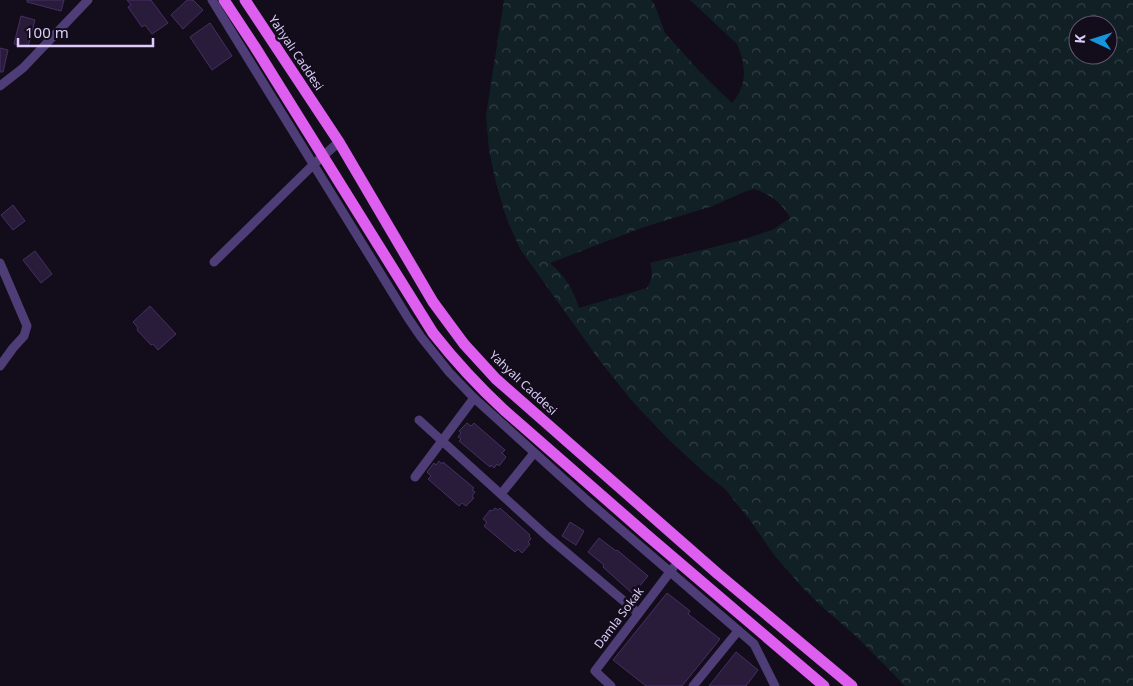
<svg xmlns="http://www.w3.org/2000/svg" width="1133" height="686" viewBox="0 0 1133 686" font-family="'Noto Sans',sans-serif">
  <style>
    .forest { fill: url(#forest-crowns); fill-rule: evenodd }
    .building { fill: #291b3a; stroke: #472f64 }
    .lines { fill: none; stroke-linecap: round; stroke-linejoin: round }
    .minor { stroke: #4e3d76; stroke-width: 9 }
    .major { stroke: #de5eef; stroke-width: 11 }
    .labels { text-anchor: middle; stroke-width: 5; stroke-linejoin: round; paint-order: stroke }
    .street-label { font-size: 12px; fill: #ddccfa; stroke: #130d1b }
  </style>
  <defs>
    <pattern id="forest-crowns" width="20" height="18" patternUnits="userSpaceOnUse" patternTransform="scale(1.25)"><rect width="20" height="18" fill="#112025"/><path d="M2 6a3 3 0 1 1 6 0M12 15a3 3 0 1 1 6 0" fill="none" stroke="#333f46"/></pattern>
  </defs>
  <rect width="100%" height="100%" fill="#130d1b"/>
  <path class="forest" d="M 504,0 L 651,0 L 654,3 L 665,33 L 702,74 L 732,103 C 748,85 746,65 737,44 L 690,0 L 1133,0 L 1133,686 L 905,686 L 858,638 L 820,605 L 802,587 L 774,555 L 750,520 L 725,489 L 705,473 L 667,438 L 632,401 L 600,361 L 520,249 L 506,217 L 496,183 L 489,150 L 486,116 ZM 1078,25 L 1108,25 L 1108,55 L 1078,55 ZM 754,189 C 770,194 782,203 790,218 L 774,229 L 742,240 L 650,263 C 653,272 652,280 647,288 L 579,308 C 573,289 565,276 550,263 L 644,227 L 713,206 L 744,192 Z"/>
  <g class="building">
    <polygon points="27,0 64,0 61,11 27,2"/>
    <polygon points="127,0 151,0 168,23 152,34 145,25 142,27 128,7 131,5"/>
    <polygon points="187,0 193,0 203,10 183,29 171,15"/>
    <polygon points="21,16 35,20 28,47 14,44"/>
    <polygon points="210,23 232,56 212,70 190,37"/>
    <polygon points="0,48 8,50 3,72 0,72"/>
    <polygon points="13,205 25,221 13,230 1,215"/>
    <polygon points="35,251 52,274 41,283 23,260"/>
    <polygon points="150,306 176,334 158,350 153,344 151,345 137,330 138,328 133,322"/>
    <polygon points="467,423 471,426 474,423 505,450 502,453 506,457 499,466 497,464 494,468 491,465 490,467 459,441 461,439 458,437 461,433 459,431"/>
    <polygon points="439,461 442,464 443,462 474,488 472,490 475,492 472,496 474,498 466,506 462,503 459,506 428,479 431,476 427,472 434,463 436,465"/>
    <polygon points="495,508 498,510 500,508 530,535 529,536 531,539 528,542 530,544 522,553 518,549 515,552 484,526 487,522 483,519 490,510 492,511"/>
    <polygon points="570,522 584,531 576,545 562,536"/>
    <polygon points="599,538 616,551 617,550 648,576 633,594 603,567 604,565 588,552"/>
    <polygon points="667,593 690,611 688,614 720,639 682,686 646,686 613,660"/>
    <polygon points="736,652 758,670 746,686 709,686"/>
  </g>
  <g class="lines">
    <g class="minor">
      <polyline points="212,0 408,318 421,337 449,372 474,398 589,502 754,644 775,686"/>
      <polyline points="0,86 23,68 88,0"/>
      <polyline points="214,262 314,164 339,142"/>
      <polyline points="0,263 27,326 24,336 13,348 0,366"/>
      <polyline points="419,420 548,537 638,613"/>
      <polyline points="415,477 474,398"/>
      <polyline points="501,494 534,453"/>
      <polyline points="611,686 595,671 673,568"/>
      <polyline points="693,686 738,631"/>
    </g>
    <g class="major">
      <path d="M 224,0 L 255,47 L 433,333 C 455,361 478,386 504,410 L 648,536 L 824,686"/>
      <polyline points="245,0 339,142 433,302 464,344 496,379 718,574 852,686"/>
    </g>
  </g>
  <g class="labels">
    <g class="street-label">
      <text transform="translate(296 53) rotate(56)" y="4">Yahyalı Caddesi</text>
      <text transform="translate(523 383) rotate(43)" y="4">Yahyalı Caddesi</text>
      <text transform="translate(619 618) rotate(-53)" y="4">Damla Sokak</text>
    </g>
  </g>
  <g transform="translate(1093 40) rotate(274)"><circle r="24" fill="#130d1b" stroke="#645974"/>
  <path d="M0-4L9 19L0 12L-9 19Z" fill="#1695dc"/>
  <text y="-8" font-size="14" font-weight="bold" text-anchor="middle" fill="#ddccfa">K</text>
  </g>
  <path d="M18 38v8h135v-8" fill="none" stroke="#ddccfa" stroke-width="2.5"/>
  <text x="25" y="38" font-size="15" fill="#ddccfa" stroke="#130d1b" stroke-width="4" paint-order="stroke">100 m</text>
</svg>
